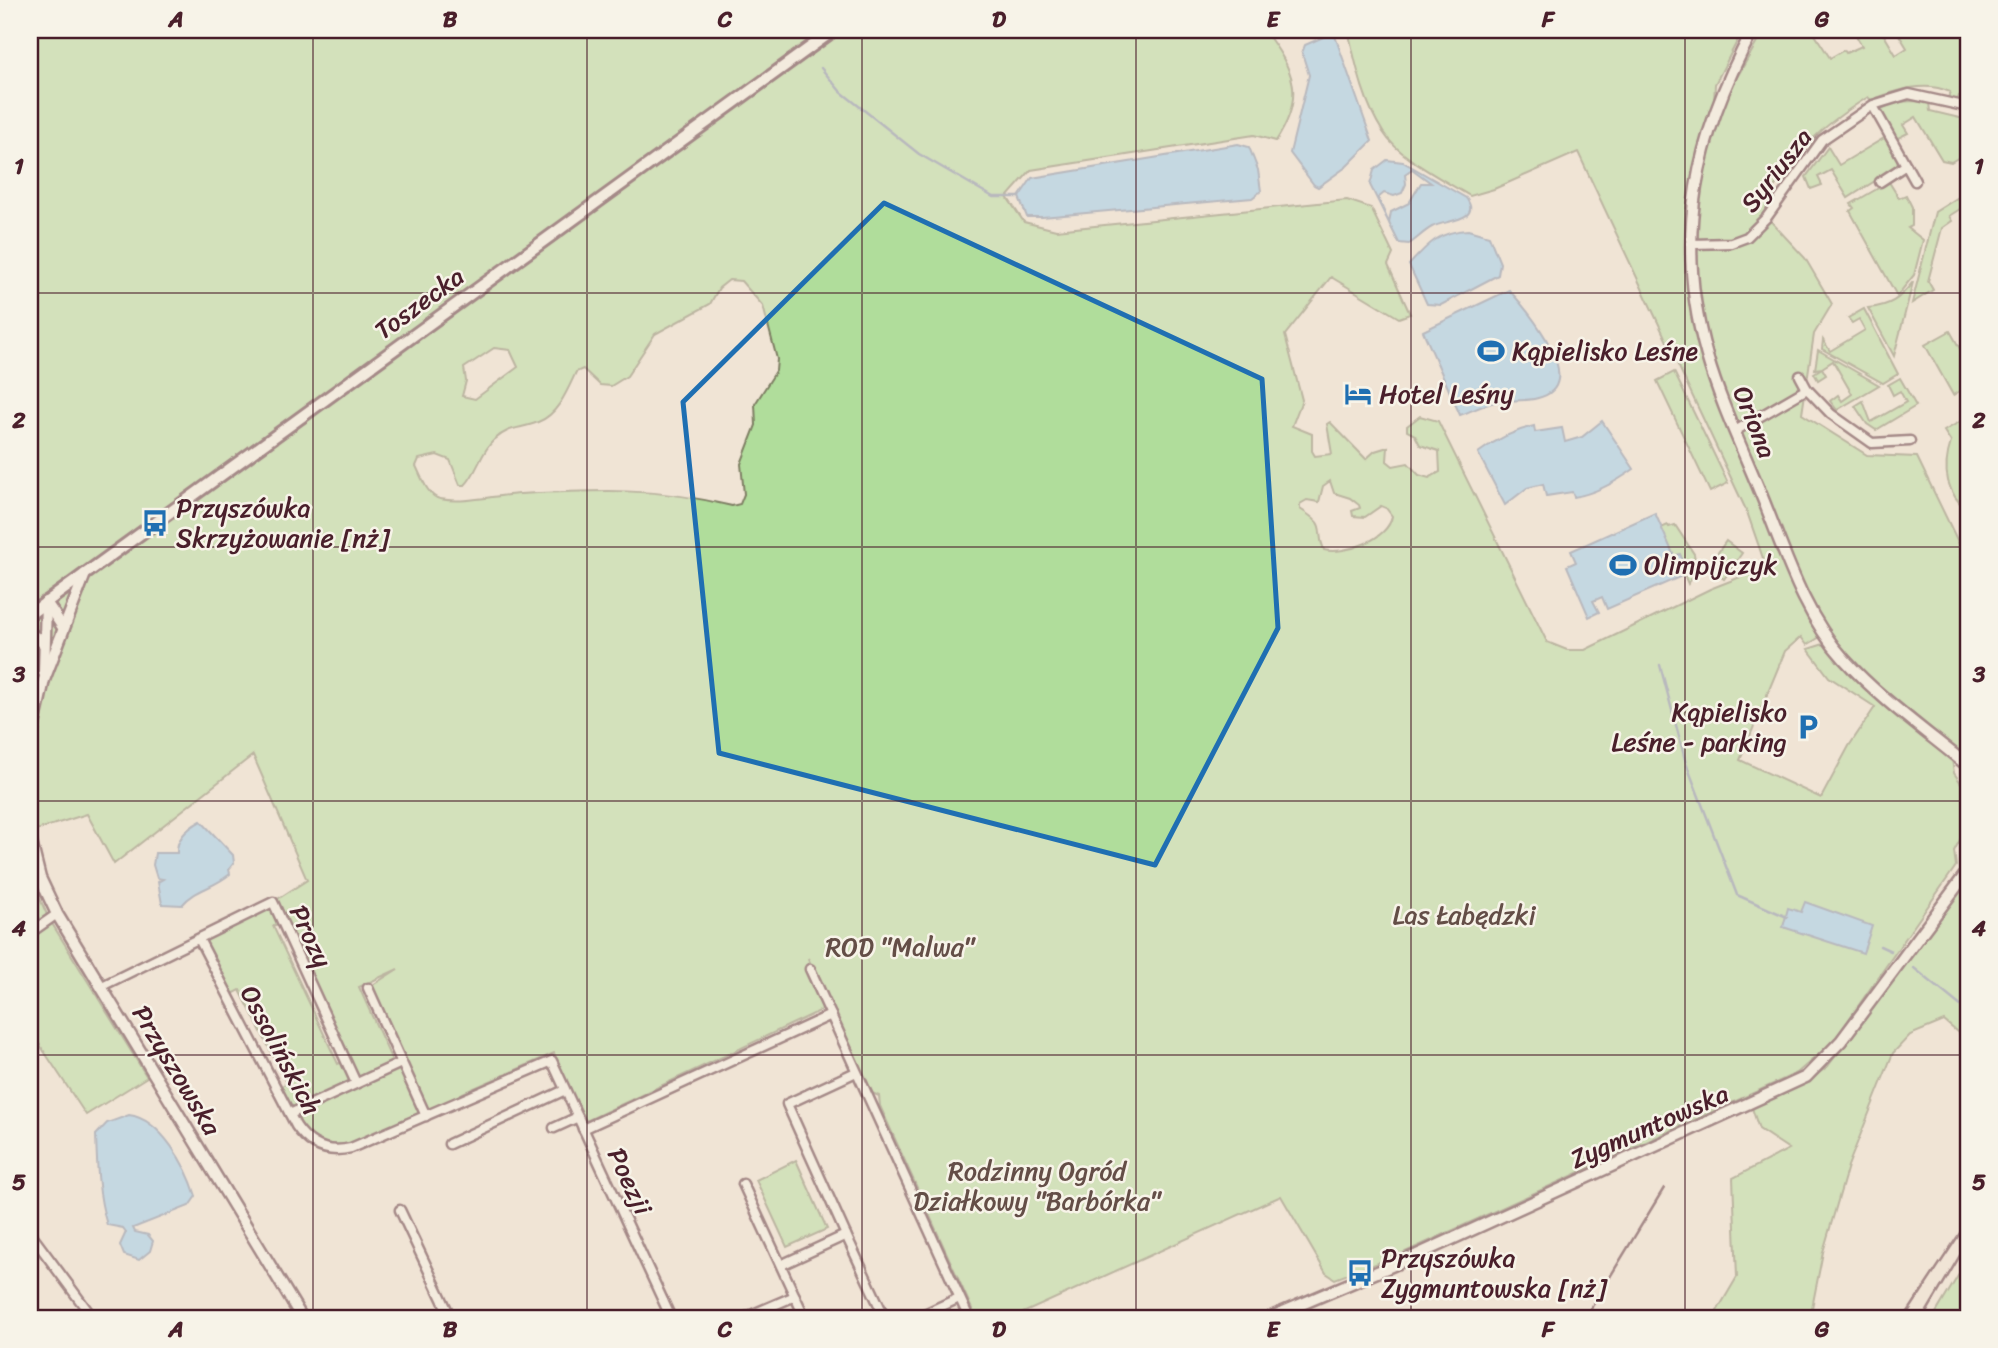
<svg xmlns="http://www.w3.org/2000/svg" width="1998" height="1348" viewBox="0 0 1998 1348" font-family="Sriracha,sans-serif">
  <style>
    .green { fill: #b0dd9b; stroke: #7d7e63; stroke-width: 2; fill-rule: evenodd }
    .water { fill: #91c9f0; stroke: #7585a1; stroke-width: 2; fill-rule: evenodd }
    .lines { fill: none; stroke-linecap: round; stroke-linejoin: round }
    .stream { stroke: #7585a1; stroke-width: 2.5 }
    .minor-casing { stroke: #4a1f2b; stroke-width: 13 }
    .tertiary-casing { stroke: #4a1f2b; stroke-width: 15 }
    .secondary-casing { stroke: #4a1f2b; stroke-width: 16 }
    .minor { stroke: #f7f3e8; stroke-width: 8 }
    .tertiary { stroke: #f7f3e8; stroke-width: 10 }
    .secondary { stroke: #f7f3e8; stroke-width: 10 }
    .rail { stroke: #4a1f2b; stroke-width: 2.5 }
    .marked { fill: none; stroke: #1f6fb2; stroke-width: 5; stroke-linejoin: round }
    .grid { fill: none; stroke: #4a1f2b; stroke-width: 2; stroke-opacity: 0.55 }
    .labels { text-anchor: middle; stroke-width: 5; stroke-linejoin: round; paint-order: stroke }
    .street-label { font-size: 26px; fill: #4a1f2b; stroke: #f7f3e8 }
    .poi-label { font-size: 26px; fill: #4a1f2b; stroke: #f7f3e8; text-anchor: start }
    .park-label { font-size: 26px; fill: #644e47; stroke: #f7f3e8 }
    .neatline { fill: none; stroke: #4a1f2b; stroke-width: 2.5 }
    .grid-label { font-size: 23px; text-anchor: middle; font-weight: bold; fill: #4a1f2b }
  </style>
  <rect width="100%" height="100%" fill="#f0e4d5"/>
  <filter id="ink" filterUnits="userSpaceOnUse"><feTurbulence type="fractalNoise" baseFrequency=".0143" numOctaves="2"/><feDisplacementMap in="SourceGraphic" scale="14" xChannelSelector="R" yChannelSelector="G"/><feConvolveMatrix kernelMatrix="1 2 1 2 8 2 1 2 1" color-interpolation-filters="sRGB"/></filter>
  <g filter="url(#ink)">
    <g class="green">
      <path d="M 30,30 L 1264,30 C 1294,70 1306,95 1276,141 L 1254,135 L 1031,170 L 1007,197 L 1024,222 L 1056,230 L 1347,200 L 1371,208 L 1393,254 L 1388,265 L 1410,314 L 1399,318 L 1331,277 L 1285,335 L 1302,400 L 1292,426 L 1312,434 L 1312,451 L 1315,456 L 1332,454 L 1327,424 L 1330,422 L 1366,459 L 1375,451 L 1388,447 L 1387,461 L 1393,466 L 1408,463 L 1419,475 L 1429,478 L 1440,472 L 1439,451 L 1420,445 L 1415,435 L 1407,431 L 1407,426 L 1420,416 L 1438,421 L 1547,642 L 1567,650 L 1585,650 L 1710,589 L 1766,567 L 1747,512 L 1578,152 L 1494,189 L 1470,196 C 1444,180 1399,158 1383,132 C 1363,101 1356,65 1348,30 L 1743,30 L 1715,84 L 1712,138 L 1732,86 L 1764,30 L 1812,30 L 1830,58 L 1844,50 L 1846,53 L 1862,46 L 1853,30 L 1881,30 L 1896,55 L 1907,48 L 1896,30 L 1968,30 L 1968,98 L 1959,96 L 1957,101 L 1948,98 L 1950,92 C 1924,80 1896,91 1871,100 L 1868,97 C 1820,127 1806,143 1773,189 L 1778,194 L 1763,213 L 1805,258 L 1832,304 L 1814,334 L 1802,414 L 1867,455 L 1917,457 L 1961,548 L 1968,553 L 1968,759 L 1868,676 L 1825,634 L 1807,645 L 1801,637 L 1785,651 L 1740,760 L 1821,798 L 1849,746 L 1875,707 L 1829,677 L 1808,649 L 1824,644 L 1854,677 L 1952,759 L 1954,773 L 1968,793 L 1968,825 L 1954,851 L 1956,866 L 1833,1042 L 1797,1073 L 1401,1254 L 1335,1279 L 1326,1273 L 1281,1196 L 1012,1318 L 976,1318 L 880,1106 L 879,1096 L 872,1093 L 808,958 L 824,1009 L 584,1122 L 554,1053 L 463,1093 L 426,1116 L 345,1150 L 309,1141 L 278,1088 L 287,1083 L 240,990 L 229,996 L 199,939 L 273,902 L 307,880 L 253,755 L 114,864 L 87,814 L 30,832 ZM 729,280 L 741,281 L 763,306 L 777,359 L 776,371 L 755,404 L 756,425 L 741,464 L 744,494 L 740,504 L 732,506 C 657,487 597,490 520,494 C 495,495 465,504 440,499 C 428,497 421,476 416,466 L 419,459 L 437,455 L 450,460 L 460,485 L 465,485 C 478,472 480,453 494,440 C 511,425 519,430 538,422 C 558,415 568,389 576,372 L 583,369 L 600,385 L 611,386 L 627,376 L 655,334 L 710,304 L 719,288 ZM 494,348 L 510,350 L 518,367 L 475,399 L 462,396 L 466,381 L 464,368 ZM 1330,481 L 1334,493 L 1350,498 L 1359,505 L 1360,508 L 1352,511 L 1353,516 L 1365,517 L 1381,506 L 1386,508 L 1392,516 C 1389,539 1345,555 1324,550 C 1314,527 1330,528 1300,509 L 1300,504 L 1307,500 L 1319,502 L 1323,486 ZM 281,922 L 345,1061 L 338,1064 L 273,926 ZM 398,969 L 368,988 L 401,1063 L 394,1065 L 359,987 Z"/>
      <polygon points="1915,101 1929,103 1930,111 1968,120 1968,152 1951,162 1942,160 1916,117 1903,125 1908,133 1896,139 1879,110 1896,102"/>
      <polygon points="1886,137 1898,158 1897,167 1848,198 1831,170 1818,177 1822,185 1811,189 1806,177 1828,147 1839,165"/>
      <polygon points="1889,182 1899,198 1906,195 1912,207 1912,226 1908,228 1923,240 1914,275 1897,296 1850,211 1854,208 1851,204"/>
      <polygon points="1968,191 1968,204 1949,216 1952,221 1942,228 1928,281 1933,290 1912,303 1935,212"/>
      <path d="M 1913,282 L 1894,356 L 1868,308 C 1891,306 1899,299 1913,282 Z"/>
      <polygon points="1864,309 1898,374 1883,383 1822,349 1823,340 1830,351 1865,330 1859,319 1852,323 1848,318"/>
      <polygon points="1950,331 1968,363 1968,386 1953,395 1925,345"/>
      <polygon points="1818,350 1879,385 1837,410 1830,401 1838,395 1842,401 1852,394 1833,361 1822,368 1826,375 1818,380 1814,373 1822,368 1815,369"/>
      <polygon points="1674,372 1728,483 1710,492 1657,381"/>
      <polygon points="1900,378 1916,406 1876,430 1867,424 1855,406 1863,401 1871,422 1906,402 1900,391 1893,395 1888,385"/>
      <path d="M 1968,417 L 1968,494 L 1965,496 L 1968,511 C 1946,493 1942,469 1951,442 L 1944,431 Z"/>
      <polygon points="1668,525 1669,527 1675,525 1694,554 1697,571 1688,584 1679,563 1683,561 1680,555 1674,557 1661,528"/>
      <polygon points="1726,541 1742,553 1724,579 1708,567"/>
      <polygon points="30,876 48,917 147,1077 86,1115 30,1030"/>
      <polygon points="1968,879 1968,1041 1944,1021 1910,1035 1893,1053 1848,1166 1823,1252 1810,1318 1713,1318 1737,1277 1733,1178 1789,1149 1759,1129 1752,1108 1809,1081 1828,1066"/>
      <polygon points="796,1160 827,1229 787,1247 756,1180"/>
      <polygon points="1968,1259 1968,1318 1933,1318"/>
    </g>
    <g class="water">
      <polygon points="1330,34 1335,36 1372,141 1346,167 1318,187 1314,185 1290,153 1309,75 1302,53 1305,45"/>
      <polygon points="1238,144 1249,147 1258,170 1261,191 1252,198 1042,217 1027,217 1019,197 1032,178"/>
      <path d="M 1387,160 L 1403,162 L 1466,198 C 1483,221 1445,220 1432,227 C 1423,232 1417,239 1409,244 L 1399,243 L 1370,185 L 1374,170 ZM 1412,169 L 1431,183 L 1421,183 L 1409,203 L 1391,212 L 1389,223 L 1378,198 L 1384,193 L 1394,196 L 1402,193 L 1406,184 L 1405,174 Z"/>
      <path d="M 1468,230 L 1489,236 L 1500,263 L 1498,275 L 1441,305 L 1427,304 L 1409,265 C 1427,245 1439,231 1468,230 Z"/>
      <path d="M 1509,290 C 1526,308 1591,385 1538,398 C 1525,402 1509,399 1495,402 C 1483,405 1472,411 1460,415 L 1423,331 Z"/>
      <path d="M 1602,421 L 1634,469 C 1616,482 1597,493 1574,497 L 1572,492 L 1546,496 L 1543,484 L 1527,488 L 1505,505 L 1478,453 C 1495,440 1513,431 1534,426 L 1535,432 L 1562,428 L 1565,442 L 1582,437 Z"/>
      <polygon points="1655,513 1674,556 1680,554 1683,561 1677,564 1682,576 1607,609 1602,597 1593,601 1599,612 1589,617 1567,566 1576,562 1571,551"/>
      <path d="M 201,821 L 233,855 L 234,863 L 229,869 L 230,874 C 214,888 195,889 182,905 L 162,904 L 158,882 L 163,879 L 157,878 L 153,865 L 155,853 L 177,853 C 176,838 188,828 201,821 Z"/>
      <polygon points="1805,902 1872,926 1863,953 1783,927 1788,908 1801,912"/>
      <path d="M 129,1115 C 161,1119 187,1167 196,1196 L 189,1206 L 133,1228 L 135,1232 L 148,1235 L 153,1241 L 150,1251 L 139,1260 L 124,1255 L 120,1245 L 126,1232 L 123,1228 L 107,1225 C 98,1196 97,1166 96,1135 L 107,1123 Z"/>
    </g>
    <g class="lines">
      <g class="stream">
        <polyline points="821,68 840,91 919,154 993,197 1019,197"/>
        <polyline points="1660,665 1686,763 1737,895 1787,917"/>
        <polyline points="1880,946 1891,951"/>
        <polyline points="1914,968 1968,1012"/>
      </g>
      <defs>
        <g id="minor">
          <polyline points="1873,106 1915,181"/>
          <polyline points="1880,182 1906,165"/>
          <polyline points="1692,244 1731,243 1747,237 1767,217 1822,140 1873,105 1909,94 1968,107"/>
          <polyline points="1800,376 1807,389"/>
          <polyline points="1735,431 1807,389 1831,414 1872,443 1910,441"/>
          <polyline points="30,933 57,914"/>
          <path d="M 199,939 L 296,1126 C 309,1145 327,1154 351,1148 L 552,1061 L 671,1318"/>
          <polyline points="810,969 969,1318"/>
          <polyline points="102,986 273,902 356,1083"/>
          <polyline points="368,988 426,1116"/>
          <polyline points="290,1114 401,1063"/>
          <polyline points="554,1128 578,1117"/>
          <polyline points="583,1129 831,1015"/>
          <polyline points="449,1144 565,1090"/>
          <polyline points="743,1184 805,1318"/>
          <polyline points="400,1210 451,1318"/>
          <polyline points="30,1233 93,1318"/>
          <polyline points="846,1235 787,1104 856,1072"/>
          <polyline points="781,1265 846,1235 885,1318"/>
          <polyline points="744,1318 795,1296"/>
          <polyline points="916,1318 959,1298"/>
        </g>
        <g id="tertiary">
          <path d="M 1753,30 C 1696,135 1673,237 1707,356 C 1721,405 1744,452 1763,499 C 1785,553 1804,615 1844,659 C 1880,699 1927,732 1968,766"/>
          <polyline points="46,602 62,626"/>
          <polyline points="30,633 43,643"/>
          <polyline points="44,673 46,602"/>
          <polyline points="30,743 44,680 85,574"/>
          <polyline points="30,838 40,878 57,914 302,1318"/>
          <polyline points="1269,1318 1417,1255 1806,1077 1841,1041 1968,871"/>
        </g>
        <polyline id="secondary" points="30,614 834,30"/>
      </defs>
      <use href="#minor" class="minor-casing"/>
      <use href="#tertiary" class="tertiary-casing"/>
      <use href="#secondary" class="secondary-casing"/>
      <use href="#minor" class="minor"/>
      <use href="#tertiary" class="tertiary"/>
      <use href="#secondary" class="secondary"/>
      <g class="rail">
        <polyline points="1585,1318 1664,1188"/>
        <polyline points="1904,1318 1968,1221"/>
        <polyline points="1923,1318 1968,1242"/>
      </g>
    </g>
  </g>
  <path d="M0 0H1998V1348H0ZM 884,203 L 1262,379 L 1278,628 L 1155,865 L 719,753 L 683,402 Z" fill="#f0e4d5" fill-opacity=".55" fill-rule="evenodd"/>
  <path class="marked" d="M 884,203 L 1262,379 L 1278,628 L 1155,865 L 719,753 L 683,402 Z"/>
  <path class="grid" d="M 313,30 L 313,1318M 587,30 L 587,1318M 862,30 L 862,1318M 1136,30 L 1136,1318M 1411,30 L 1411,1318M 1685,30 L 1685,1318M 30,293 L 1968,293M 30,547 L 1968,547M 30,801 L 1968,801M 30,1055 L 1968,1055"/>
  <defs>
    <symbol id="stadium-bare" viewBox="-9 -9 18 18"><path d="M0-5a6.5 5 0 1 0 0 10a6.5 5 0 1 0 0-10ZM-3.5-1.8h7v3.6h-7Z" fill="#1f6fb2" stroke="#f7f3e8" stroke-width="2.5" paint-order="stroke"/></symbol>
    <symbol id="hotel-bare" viewBox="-9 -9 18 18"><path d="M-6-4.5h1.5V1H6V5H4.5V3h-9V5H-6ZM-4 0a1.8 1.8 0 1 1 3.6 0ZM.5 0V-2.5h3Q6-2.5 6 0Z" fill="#1f6fb2" stroke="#f7f3e8" stroke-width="2.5" paint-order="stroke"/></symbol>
    <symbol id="bus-bare" viewBox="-9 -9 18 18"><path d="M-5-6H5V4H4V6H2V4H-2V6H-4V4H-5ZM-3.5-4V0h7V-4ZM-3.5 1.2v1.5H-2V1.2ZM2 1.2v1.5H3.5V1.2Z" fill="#1f6fb2" stroke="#f7f3e8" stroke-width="2.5" paint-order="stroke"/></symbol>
    <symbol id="parking-bare" viewBox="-9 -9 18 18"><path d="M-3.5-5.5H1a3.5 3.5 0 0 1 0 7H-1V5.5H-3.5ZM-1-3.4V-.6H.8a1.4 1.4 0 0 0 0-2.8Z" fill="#1f6fb2" stroke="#f7f3e8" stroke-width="2.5" paint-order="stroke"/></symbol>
  </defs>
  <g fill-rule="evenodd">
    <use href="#stadium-bare" x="1472" y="332" width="38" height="38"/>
    <use href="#hotel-bare" x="1339" y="375" width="38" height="38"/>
    <use href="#bus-bare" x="136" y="504" width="38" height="38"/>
    <use href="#stadium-bare" x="1604" y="546" width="38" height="38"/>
    <use href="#parking-bare" x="1789" y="708" width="38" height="38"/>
    <use href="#bus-bare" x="1341" y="1254" width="38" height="38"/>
  </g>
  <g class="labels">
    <g class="street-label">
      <text transform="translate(1776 170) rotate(-52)" y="9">Syriusza</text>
      <text transform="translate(419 303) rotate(-36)" y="9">Toszecka</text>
      <text transform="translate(1755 422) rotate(68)" y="9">Oriona</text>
      <text transform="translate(311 936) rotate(65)" y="9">Prozy</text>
      <text transform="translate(281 1050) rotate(62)" y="9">Ossolińskich</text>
      <text transform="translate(177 1070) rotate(59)" y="9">Przyszowska</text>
      <text transform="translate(1649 1126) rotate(-24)" y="9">Zygmuntowska</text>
      <text transform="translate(630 1181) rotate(65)" y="9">Poezji</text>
    </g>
    <g class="poi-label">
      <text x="1512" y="360">Kąpielisko Leśne</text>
      <text x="1379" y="403">Hotel Leśny</text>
      <text x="176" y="517">Przyszówka<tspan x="176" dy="30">Skrzyżowanie [nż]</tspan></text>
      <text x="1644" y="574">Olimpijczyk</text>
      <text x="1787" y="721" text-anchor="end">Kąpielisko<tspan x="1787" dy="30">Leśne - parking</tspan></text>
      <text x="1381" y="1267">Przyszówka<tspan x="1381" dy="30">Zygmuntowska [nż]</tspan></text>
    </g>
    <g class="park-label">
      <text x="1464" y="924">Las Łabędzki</text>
      <text x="900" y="956">ROD "Malwa"</text>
      <text x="1037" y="1180">Rodzinny Ogród<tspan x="1037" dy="30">Działkowy "Barbórka"</tspan></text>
    </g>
  </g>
  <rect width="1998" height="1348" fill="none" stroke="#f7f3e8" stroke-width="77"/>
  <rect x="38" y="38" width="1922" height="1272" class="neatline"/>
  <g class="grid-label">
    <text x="176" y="27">A</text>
    <text x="450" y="27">B</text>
    <text x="725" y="27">C</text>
    <text x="999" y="27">D</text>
    <text x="1273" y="27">E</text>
    <text x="1548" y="27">F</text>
    <text x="1822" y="27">G</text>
    <text x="19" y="174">1</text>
    <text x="1979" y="174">1</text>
    <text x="19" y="428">2</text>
    <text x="1979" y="428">2</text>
    <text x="19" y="682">3</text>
    <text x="1979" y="682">3</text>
    <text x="19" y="936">4</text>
    <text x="1979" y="936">4</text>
    <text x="19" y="1190">5</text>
    <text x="1979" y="1190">5</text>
    <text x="176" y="1337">A</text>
    <text x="450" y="1337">B</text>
    <text x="725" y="1337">C</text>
    <text x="999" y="1337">D</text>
    <text x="1273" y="1337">E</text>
    <text x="1548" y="1337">F</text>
    <text x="1822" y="1337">G</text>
  </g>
</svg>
